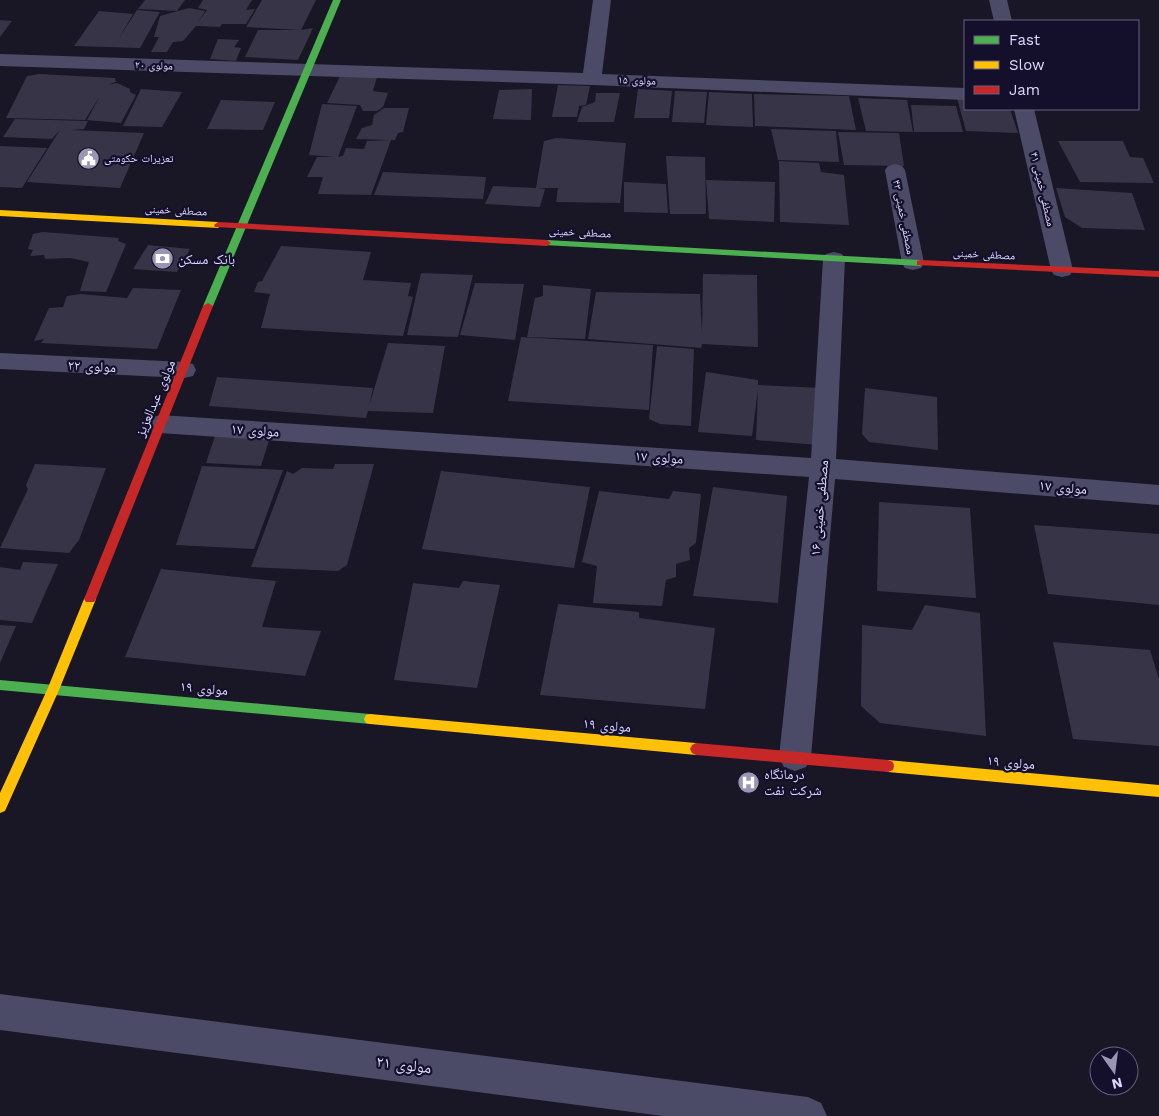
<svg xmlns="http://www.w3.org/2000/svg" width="1159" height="1116" viewBox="0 0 1159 1116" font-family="'Work Sans','Noto Naskh Arabic',sans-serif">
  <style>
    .building { fill: #383447 }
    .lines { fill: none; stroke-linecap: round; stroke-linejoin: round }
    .street { fill: #4c4b67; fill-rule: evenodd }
    .fast { fill: #4caf50; fill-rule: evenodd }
    .slow { fill: #ffc107; fill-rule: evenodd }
    .jam { fill: #c62828; fill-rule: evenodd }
    .labels { text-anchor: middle; stroke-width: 4.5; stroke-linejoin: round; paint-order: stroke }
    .far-street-label { font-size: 11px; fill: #dedaff; stroke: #14102c }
    .far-poi-label { font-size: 11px; fill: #dedaff; stroke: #14102c; text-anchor: start }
    .poi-label { font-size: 14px; fill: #dedaff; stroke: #14102c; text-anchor: start }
    .street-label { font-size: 14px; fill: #dedaff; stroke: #14102c }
    .near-street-label { font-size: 16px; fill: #dedaff; stroke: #14102c }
  </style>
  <rect width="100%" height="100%" fill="#191626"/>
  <g class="building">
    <polygon points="145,0 185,0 177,11 138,9"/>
    <polygon points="203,0 252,0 246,10 255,9 246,24 222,24 220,27 196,26 183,41 173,42 167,52 151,52 159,37 154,37 160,16 189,8 205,11 198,22 207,10 198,8"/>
    <polygon points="262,0 316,0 301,30 313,28 298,60 245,57 258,30 301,30 246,27"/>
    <polygon points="137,10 160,12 140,48 74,46 99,11 133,14 119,38"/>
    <polygon points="0,20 12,21 0,37"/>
    <polygon points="218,39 239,40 234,47 241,48 236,61 210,59"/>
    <polygon points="342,72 378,73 373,91 388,93 383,107 377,111 363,111 360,105 327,103"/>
    <polygon points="39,74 115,78 116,82 107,85 117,83 130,89 130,92 136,95 121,123 87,120 100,96 85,120 6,118 27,76"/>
    <polygon points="558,85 590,86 586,105 579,106 577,117 552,117"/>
    <polygon points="141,89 182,92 162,127 123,126"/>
    <polygon points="532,89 531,120 493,119 499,90"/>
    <polygon points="638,89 672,91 669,118 634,118"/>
    <polygon points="675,91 707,92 704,123 672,122"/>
    <polygon points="709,92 752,94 753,127 706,125"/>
    <polygon points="596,93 620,93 614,122 577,122 582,107 595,102"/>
    <polygon points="754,94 849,96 856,130 755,126"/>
    <polygon points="858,98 907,100 913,132 866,131"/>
    <polygon points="957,98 965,98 965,109 1010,109 1018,133 966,131"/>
    <polygon points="221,100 275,102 263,130 207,129"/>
    <polygon points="322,104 357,106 338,157 343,156 346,148 364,149 367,141 389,140 356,139 362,128 372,125 374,115 384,108 409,108 403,132 398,133 395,140 391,140 371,195 318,194 323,177 307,177 317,157 335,157 309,155"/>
    <polygon points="911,105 956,106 963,132 914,132"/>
    <polygon points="15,119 88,121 84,129 71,130 144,133 120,188 27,182 60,130 52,139 3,137"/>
    <polygon points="771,129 836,131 839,162 778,160"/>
    <polygon points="838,132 899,133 904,166 844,165"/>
    <polygon points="557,138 626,143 620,203 556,202 558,188 536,188 544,141"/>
    <polygon points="1058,141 1123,141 1130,157 1143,158 1154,183 1080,182"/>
    <polygon points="0,146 47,148 22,188 0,187"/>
    <polygon points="666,156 705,157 706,214 670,214"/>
    <polygon points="779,161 819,163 821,172 844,175 849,225 780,222"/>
    <polygon points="383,172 486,177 483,199 374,195"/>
    <polygon points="706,180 775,182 774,222 709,219"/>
    <polygon points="624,182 666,184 668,213 624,212"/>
    <polygon points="493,186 537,188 545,189 540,207 485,204"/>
    <polygon points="1056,188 1132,193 1145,230 1082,228 1065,217"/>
    <polygon points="43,232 119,238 118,241 126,244 106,292 80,291 89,262 70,258 45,259 44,255 30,256 33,250 28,249 33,234"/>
    <polygon points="148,245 190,249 177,272 133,269"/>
    <polygon points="281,246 371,252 363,280 411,283 408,296 413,297 403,336 261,328 270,294 254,292 258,282 262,281"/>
    <polygon points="421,273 473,275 458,337 407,335"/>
    <polygon points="703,274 757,275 758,347 702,344 701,348 588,339 596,292 700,294 702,334"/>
    <polygon points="475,283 524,284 515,340 460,335"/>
    <polygon points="543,285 591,289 585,339 527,337 535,298 543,296"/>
    <polygon points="133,288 181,290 157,349 41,343 44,339 34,341 49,308 63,307 67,296 80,294 127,298"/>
    <polygon points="521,337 653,345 649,410 508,401"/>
    <polygon points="388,343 445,346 433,413 368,411 366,418 209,406 217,377 373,388 369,406"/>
    <polygon points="657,346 694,349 691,426 660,424 649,419"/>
    <polygon points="706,372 758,380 758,385 822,388 819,445 756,440 758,389 752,436 698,432"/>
    <polygon points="865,388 937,397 938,450 869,442 862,434"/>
    <polygon points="217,430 271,434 261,466 206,463"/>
    <polygon points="35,464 106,468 79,540 69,553 0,548 28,489 26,485"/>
    <polygon points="335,464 374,464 347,565 338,571 251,567 287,471 293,474 302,468 333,469"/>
    <polygon points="202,466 283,470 254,549 176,545"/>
    <polygon points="441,471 590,487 574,568 422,549"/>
    <polygon points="713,487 787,496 778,603 693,596"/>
    <polygon points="599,491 669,499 673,491 701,494 696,543 689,548 690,560 676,564 676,577 666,580 662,606 593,603 597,566 582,562"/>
    <polygon points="879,502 970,508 976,598 877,591"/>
    <polygon points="1034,525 1159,534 1159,605 1048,594"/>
    <polygon points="23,562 58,564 32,623 0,620 0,567 20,570"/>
    <polygon points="161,569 276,581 262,627 321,631 305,676 125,657"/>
    <polygon points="463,581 500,585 477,688 394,680 413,583 459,588"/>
    <polygon points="558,604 639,612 639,618 715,628 705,709 540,695"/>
    <polygon points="925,605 980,613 986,736 880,723 861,706 862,625 912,630"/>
    <polygon points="0,625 16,626 0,663"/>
    <polygon points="1053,642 1150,650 1159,679 1159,746 1073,739"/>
  </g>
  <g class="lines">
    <g class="street">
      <polygon points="593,0 611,0 602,74 965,88 965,100 592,85 0,66 0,54 583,73"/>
      <polygon points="989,0 1007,0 1012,21 994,21"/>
      <polygon points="1014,109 1034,109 1073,270 1070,275 1062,277 1054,275 1051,270"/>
      <polygon points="895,164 902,166 905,170 924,263 921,268 913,270 905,268 902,263 885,170 888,166"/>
      <polygon points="834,252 842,254 845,259 836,459 1159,485 1159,505 835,479 811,757 806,767 795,771 784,767 779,757 809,477 160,433 151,430 147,424 151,418 160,415 811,458 823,259 826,254"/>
      <polygon points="0,353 184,362 193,364 196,370 193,376 184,378 0,369"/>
      <polygon points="0,994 808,1097 821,1103 827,1116 663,1116 0,1030"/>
    </g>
    <g class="fast">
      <polygon points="333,0 341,0 213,306 208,309 205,308 203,306"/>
      <polygon points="547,240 920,260 925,263 920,266 544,245 543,243"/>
      <polygon points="0,680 370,714 374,715 376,719 374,723 370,724 0,690"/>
    </g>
    <g class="slow">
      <polygon points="0,210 218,222 222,225 218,228 0,216"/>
      <polygon points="90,594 94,596 96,599 59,690 5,811 0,813 0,793 47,690 84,599 86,596"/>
      <polygon points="370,714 696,743 700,745 702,749 700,753 696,755 370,724 366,723 364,719 366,715"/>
      <polygon points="888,760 1159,785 1159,797 888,772 883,770 882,766 883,762"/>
    </g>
    <g class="jam">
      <polygon points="218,222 547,240 551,243 547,246 215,227 214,225"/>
      <polygon points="920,260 1159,271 1159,277 917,265 917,261"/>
      <polygon points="208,303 213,306 96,599 94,602 86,602 84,599 203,306"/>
      <polygon points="696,743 888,760 893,762 894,766 893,770 888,772 696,755 692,753 690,749 692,745"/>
    </g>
  </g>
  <defs>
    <symbol id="civic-disc" viewBox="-11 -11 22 22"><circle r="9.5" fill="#9995b3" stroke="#14102c"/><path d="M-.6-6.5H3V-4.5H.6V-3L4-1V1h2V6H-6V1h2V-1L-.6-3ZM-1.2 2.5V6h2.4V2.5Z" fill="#fff"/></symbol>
    <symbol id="bank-disc" viewBox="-11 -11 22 22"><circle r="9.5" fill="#9995b3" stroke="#14102c"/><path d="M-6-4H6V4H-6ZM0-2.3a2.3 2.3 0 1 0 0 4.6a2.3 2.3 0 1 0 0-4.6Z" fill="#fff"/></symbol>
    <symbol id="hospital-disc" viewBox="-11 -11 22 22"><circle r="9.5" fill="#9995b3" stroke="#14102c"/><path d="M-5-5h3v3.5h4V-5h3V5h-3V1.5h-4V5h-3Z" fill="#fff"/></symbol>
  </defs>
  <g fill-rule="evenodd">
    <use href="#civic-disc" x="76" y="146" width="25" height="25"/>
    <use href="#bank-disc" x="150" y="246" width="25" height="25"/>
    <use href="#hospital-disc" x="736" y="770" width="25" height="25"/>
  </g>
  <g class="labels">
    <g class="far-street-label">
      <text transform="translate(154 65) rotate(2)" y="4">مولوی ۲۰</text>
      <text transform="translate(637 80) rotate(2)" y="4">مولوی ۱۵</text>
      <text transform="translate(1043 189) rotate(77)" y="4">مصطفی خمینی ۴۱</text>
      <text transform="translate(176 210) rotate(3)" y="4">مصطفی خمینی</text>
      <text transform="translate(904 217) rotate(79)" y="4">مصطفی خمینی ۴۳</text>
      <text transform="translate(580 232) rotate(3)" y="4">مصطفی خمینی</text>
      <text transform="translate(984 254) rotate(3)" y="4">مصطفی خمینی</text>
    </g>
    <g class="far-poi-label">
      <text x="104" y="162">تعزیرات حکومتی</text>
    </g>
    <g class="poi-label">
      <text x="178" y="264">بانک مسکن</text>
      <text x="764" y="779">درمانگاه<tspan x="764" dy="16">شرکت نفت</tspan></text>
    </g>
    <g class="street-label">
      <text transform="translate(92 366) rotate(3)" y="5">مولوی ۲۲</text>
      <text transform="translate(155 398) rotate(-67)" y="5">مولوی عبدالعزیز</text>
      <text transform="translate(255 430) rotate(4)" y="5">مولوی ۱۷</text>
      <text transform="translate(659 457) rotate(4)" y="5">مولوی ۱۷</text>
      <text transform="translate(1063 487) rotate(5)" y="5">مولوی ۱۷</text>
      <text transform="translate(819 508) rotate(-85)" y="5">مصطفی خمینی ۱۶</text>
      <text transform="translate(204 688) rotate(5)" y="5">مولوی ۱۹</text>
      <text transform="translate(607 725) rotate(5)" y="5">مولوی ۱۹</text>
      <text transform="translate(1011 762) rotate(5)" y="5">مولوی ۱۹</text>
    </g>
    <g class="near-street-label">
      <text transform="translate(404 1064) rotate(7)" y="6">مولوی ۲۱</text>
    </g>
  </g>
  <rect x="964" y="20" width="175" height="90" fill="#14102c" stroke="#656180"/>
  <rect x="974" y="36" width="25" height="8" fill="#4caf50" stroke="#656180"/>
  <text x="1009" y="45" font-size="15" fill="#dedaff">Fast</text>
  <rect x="974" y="61" width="25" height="8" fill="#ffc107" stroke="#656180"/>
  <text x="1009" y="70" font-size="15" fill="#dedaff">Slow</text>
  <rect x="974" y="86" width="25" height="8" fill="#c62828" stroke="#656180"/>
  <text x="1009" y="95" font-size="15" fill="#dedaff">Jam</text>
  <g transform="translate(1114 1071) rotate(166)"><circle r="24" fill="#14102c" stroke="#656180"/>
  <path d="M0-4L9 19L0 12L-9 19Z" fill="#9995b3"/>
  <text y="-8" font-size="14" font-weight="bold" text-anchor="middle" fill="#dedaff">N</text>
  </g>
</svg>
